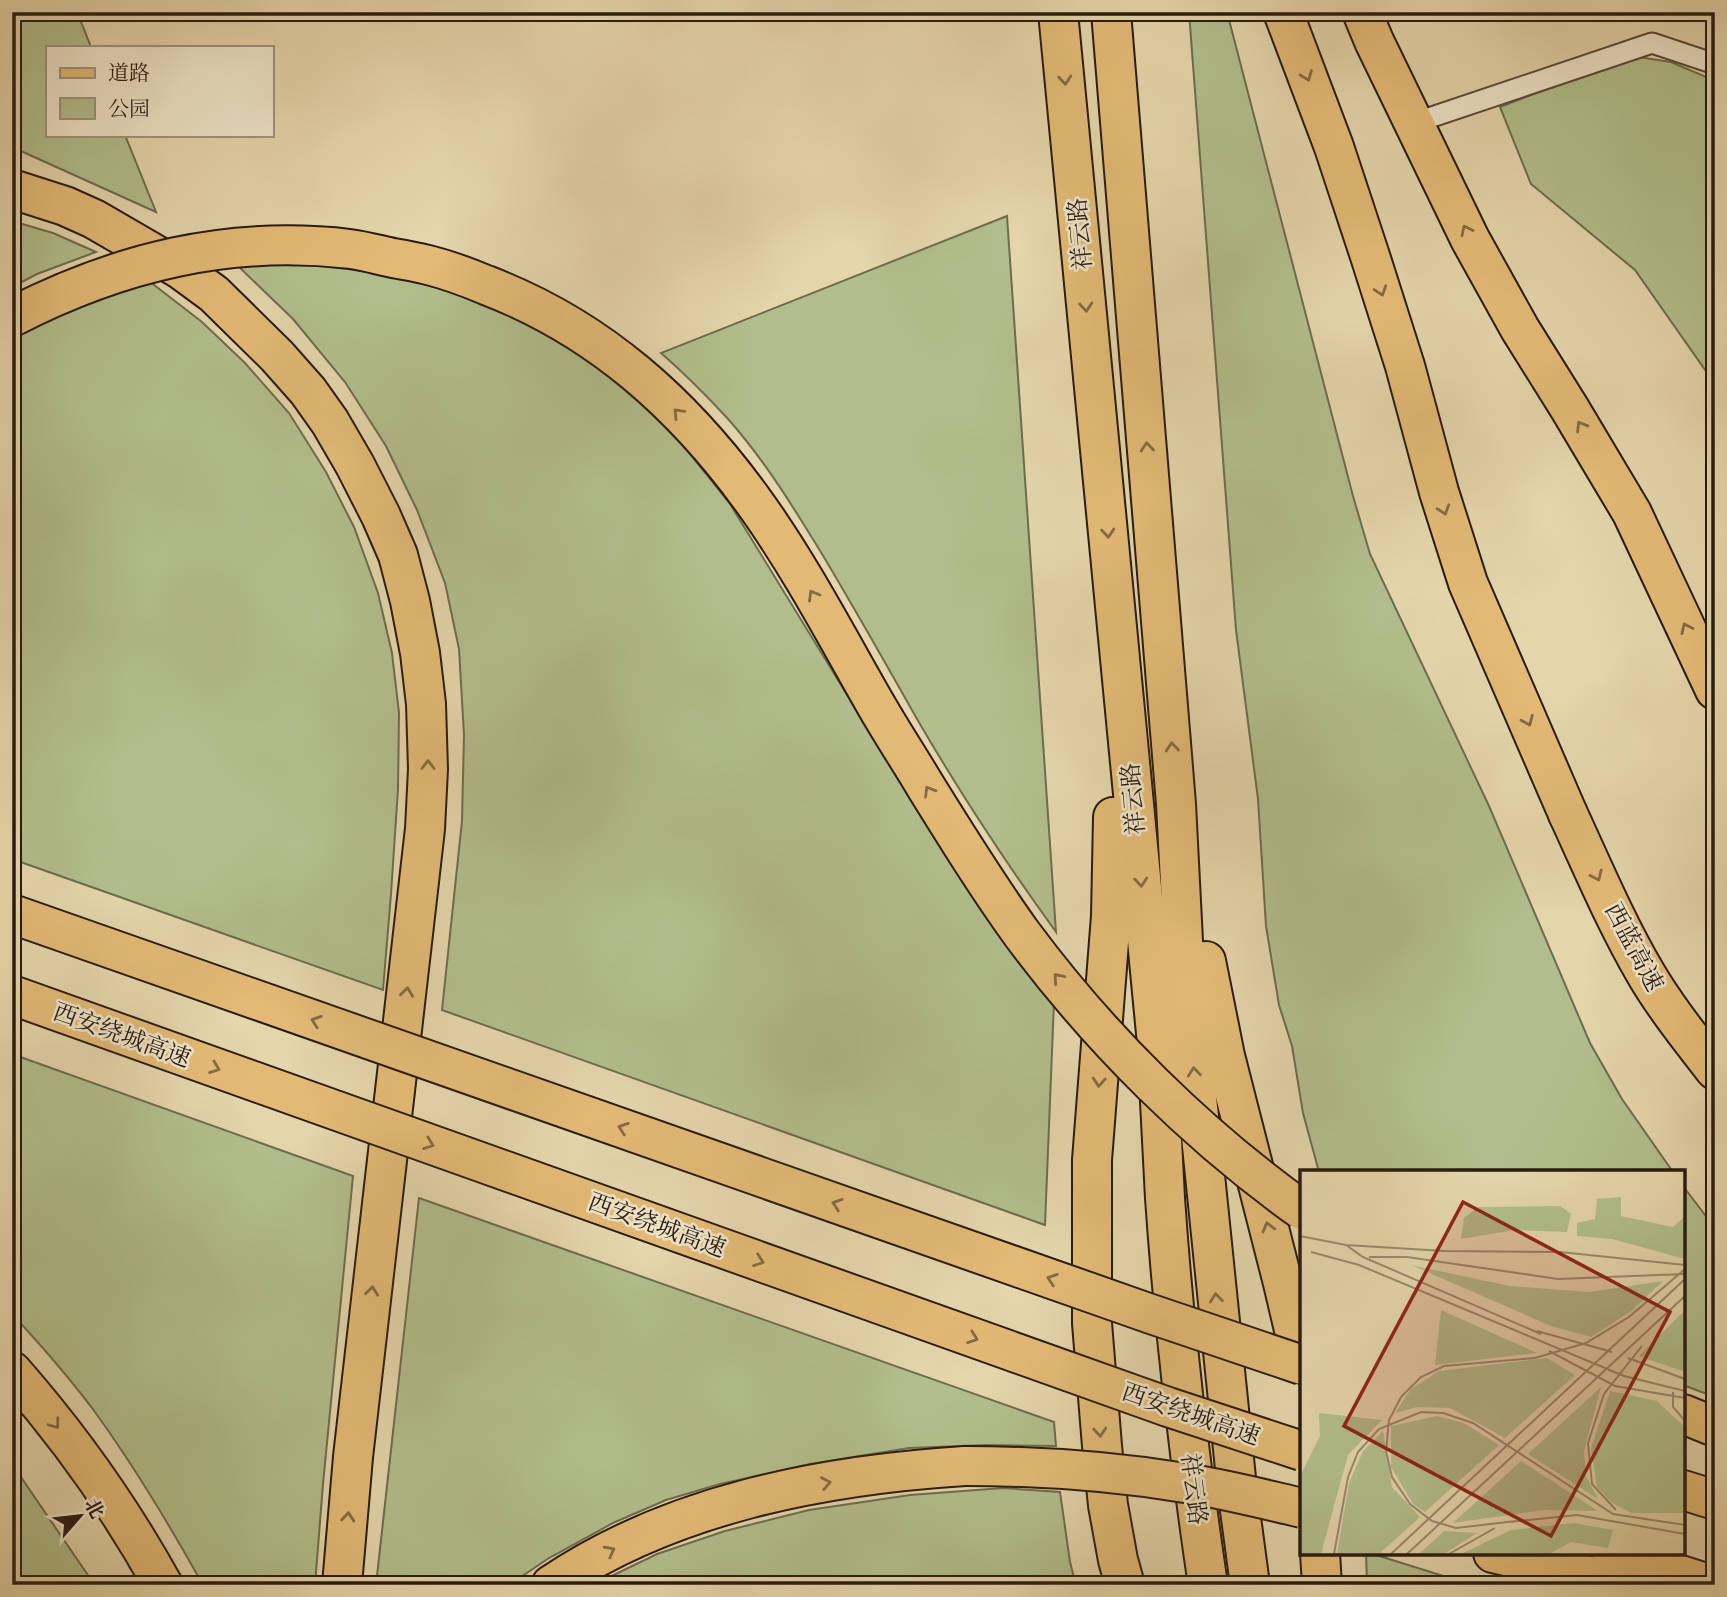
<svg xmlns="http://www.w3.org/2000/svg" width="1727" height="1597" viewBox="0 0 1727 1597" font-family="'Gentium Book Plus','Noto Serif SC',serif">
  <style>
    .green { fill: #b1be8b; stroke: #6d6c4e; stroke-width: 2 }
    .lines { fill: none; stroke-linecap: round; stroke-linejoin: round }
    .lane-casing { stroke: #584a38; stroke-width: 23 }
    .primary-casing { stroke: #291b12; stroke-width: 42 }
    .highway-casing { stroke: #291b12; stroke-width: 42 }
    .lane { stroke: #ede4c8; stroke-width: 19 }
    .primary { stroke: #e2ba75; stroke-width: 38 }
    .highway { stroke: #e2ba75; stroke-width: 38 }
    .highway-bridge-casing { stroke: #291b12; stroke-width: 42; stroke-linecap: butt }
    .highway-bridge { stroke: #e2ba75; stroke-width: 38 }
    .oneway { stroke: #866a44 }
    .labels { text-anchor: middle; stroke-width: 5; stroke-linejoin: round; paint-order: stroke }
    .street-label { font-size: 24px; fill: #291b12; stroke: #ede4c8 }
    .inset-road { fill: none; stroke: #998b6d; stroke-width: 2 }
    .view { fill: #8f2418; fill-opacity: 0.15; stroke: #8f2418; stroke-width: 3.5 }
    .inset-edge { fill: none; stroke: #291b12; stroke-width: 3.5 }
  </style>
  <rect width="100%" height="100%" fill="#e4d5aa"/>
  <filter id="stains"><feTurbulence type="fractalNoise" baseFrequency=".00286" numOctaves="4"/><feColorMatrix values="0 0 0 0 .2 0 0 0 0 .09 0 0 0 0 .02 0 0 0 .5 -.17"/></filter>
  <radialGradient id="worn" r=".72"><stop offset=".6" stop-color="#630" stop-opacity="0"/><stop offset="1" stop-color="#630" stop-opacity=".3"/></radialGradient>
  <g class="green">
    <polygon points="12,12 77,12 91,47 47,47 47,135 125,135 156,212 12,147"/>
    <polygon points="1189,12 1227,12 1353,496 1370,554 1489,806 1590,1043 1622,1099 1673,1172 1319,1172 1303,1113 1292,1046 1279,1005 1266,926 1258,799 1236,630"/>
    <polygon points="1638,57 1671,62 1711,79 1715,82 1715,384 1635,270 1531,184 1500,107 1599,69"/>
    <path d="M 1007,216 L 1056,932 C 1006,863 960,793 917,719 C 886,664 855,609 822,554 C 794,508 765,461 729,420 C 707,396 685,374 661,353 Z"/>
    <polygon points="12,221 53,233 96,252 37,274 12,287"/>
    <polygon points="309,264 370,272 435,285 499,309 575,350 633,394 682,444 730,504 938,843 1054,1002 1045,1225 442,1010 462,821 464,735 459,649 445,583 417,510 386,446 345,382 293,319 237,265"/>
    <polygon points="149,281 202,322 245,363 289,413 326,472 354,527 378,593 392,653 399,713 398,789 391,894 383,990 12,859 12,338 51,317 97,297"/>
    <path d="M 12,1054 L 353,1176 L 323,1484 L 315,1585 L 203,1585 C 169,1524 133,1464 92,1408 C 67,1375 40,1344 12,1314 Z"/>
    <polygon points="1683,1186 1715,1228 1715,1397 1683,1385"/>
    <polygon points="419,1198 1054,1422 1056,1446 987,1445 909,1448 810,1464 720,1484 666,1500 613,1523 549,1558 509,1585 376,1585"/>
    <polygon points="12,1464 94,1584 94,1585 12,1585"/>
    <polygon points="1003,1488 1060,1492 1070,1562 1076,1585 593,1585 657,1554 725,1531 809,1510 910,1495"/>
    <polygon points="1366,1553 1370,1553 1472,1585 1367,1585"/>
  </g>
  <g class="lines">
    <defs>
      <polyline id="lane" points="1414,123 1652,43 1715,64"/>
      <g id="primary">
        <path d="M 1058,12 L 1157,1044 C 1160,1095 1162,1147 1165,1198 C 1174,1328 1189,1457 1208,1585"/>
        <polyline points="1111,12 1176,804 1185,980 1237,1488 1250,1585"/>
        <polyline points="1283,12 1334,147 1370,256 1405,366 1439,492 1468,583 1568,814"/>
        <polyline points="1362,12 1374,41 1470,239 1520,329 1570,409 1632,513 1715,690"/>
        <polyline points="1113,817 1111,916 1092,1160 1092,1323 1102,1446 1108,1505 1118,1560 1125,1585"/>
        <polyline points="1206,961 1225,1056 1283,1283 1302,1364"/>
        <polyline points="1320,1553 1322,1585"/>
      </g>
      <g id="highway">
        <polyline points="12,189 65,206 94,219 180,269 214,294 277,356 308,391 330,422 355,465 381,516 398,555 410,601 420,653 426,704 428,769 425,829 353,1457 342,1585"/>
        <path d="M 1568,814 C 1593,868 1616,923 1646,974 C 1666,1008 1691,1039 1715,1070"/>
        <path d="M 12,1371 C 69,1436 121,1509 163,1585"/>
        <polyline points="1683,1414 1715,1427"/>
        <polyline points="1683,1490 1715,1500"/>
        <polyline points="1493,1553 1628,1585"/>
        <polyline points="1612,1553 1712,1585"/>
        <path d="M 551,1585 C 671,1504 822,1475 965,1466"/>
      </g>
    </defs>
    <use href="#lane" class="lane-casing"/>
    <use href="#primary" class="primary-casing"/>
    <use href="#highway" class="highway-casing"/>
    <use href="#lane" class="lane"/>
    <use href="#primary" class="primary"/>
    <use href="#highway" class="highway"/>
    <defs>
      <g id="highway-bridge">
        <path d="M 12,317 C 119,262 229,235 350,249 C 365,251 379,255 393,258 C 405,260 416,262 428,265 C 448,270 467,277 486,285 C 599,328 684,405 754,502 C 800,566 837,637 876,705 C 892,733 910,760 926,787 C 957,837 988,887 1022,934 C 1099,1038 1197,1135 1302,1210"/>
        <polyline points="12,914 1151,1314 1302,1365"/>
        <polyline points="12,995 1168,1407 1302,1451"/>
        <path d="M 965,1466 C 1039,1466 1112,1471 1185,1483 C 1225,1489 1263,1499 1302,1508"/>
      </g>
    </defs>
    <use href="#highway-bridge" class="highway-bridge-casing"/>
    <use href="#highway-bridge" class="highway-bridge"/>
  </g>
  <defs><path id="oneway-chevron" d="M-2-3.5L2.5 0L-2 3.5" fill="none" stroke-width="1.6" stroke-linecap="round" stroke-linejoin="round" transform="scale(1.75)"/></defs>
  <g class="oneway">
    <use href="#oneway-chevron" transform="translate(1307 76) rotate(69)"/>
    <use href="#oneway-chevron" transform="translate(1065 80) rotate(85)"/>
    <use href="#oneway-chevron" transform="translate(1466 230) rotate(-116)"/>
    <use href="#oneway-chevron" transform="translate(1381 291) rotate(72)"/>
    <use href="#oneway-chevron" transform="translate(1086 307) rotate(85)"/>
    <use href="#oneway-chevron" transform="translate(678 413) rotate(-134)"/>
    <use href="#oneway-chevron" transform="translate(1581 426) rotate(-121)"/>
    <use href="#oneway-chevron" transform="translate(1147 447) rotate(-95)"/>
    <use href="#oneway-chevron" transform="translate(1444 510) rotate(72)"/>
    <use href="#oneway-chevron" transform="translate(1108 533) rotate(85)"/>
    <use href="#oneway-chevron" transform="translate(813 595) rotate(-120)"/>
    <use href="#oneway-chevron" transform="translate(1686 628) rotate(-115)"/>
    <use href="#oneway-chevron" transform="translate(1528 721) rotate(67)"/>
    <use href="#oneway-chevron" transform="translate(1172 747) rotate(-95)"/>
    <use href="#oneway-chevron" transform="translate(428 765) rotate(-90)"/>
    <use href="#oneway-chevron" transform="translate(929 791) rotate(-121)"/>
    <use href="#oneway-chevron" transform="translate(1597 876) rotate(65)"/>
    <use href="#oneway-chevron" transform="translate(1141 882) rotate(85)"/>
    <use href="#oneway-chevron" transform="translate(1058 978) rotate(-131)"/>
    <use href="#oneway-chevron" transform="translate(407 992) rotate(-83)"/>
    <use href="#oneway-chevron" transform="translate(316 1021) rotate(-161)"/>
    <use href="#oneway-chevron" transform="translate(215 1068) rotate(20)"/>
    <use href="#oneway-chevron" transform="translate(1194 1072) rotate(-96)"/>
    <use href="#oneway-chevron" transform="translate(1099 1082) rotate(94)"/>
    <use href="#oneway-chevron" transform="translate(623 1128) rotate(-161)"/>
    <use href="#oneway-chevron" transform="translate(429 1144) rotate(20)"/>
    <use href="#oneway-chevron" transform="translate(837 1204) rotate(-161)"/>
    <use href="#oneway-chevron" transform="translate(1268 1227) rotate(-105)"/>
    <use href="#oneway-chevron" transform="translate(759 1261) rotate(20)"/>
    <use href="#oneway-chevron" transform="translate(1052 1279) rotate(-161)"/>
    <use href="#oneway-chevron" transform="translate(372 1291) rotate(-83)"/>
    <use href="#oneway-chevron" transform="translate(1216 1298) rotate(-96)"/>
    <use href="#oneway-chevron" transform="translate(973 1338) rotate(20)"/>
    <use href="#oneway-chevron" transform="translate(55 1424) rotate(54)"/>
    <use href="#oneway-chevron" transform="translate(1100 1432) rotate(85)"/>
    <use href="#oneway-chevron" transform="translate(826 1483) rotate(-11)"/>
    <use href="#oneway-chevron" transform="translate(348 1517) rotate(-85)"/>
    <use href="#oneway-chevron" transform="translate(610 1551) rotate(-28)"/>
  </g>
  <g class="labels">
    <g class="street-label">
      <text transform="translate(1080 234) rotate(-95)" y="8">祥云路</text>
      <text transform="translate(1133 799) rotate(-95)" y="8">祥云路</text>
      <text transform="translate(1634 947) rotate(62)" y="8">西蓝高速</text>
      <text transform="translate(122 1035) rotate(20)" y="8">西安绕城高速</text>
      <text transform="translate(657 1225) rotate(20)" y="8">西安绕城高速</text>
      <text transform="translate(1191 1414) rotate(19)" y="8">西安绕城高速</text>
      <text transform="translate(1194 1489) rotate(83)" y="8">祥云路</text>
    </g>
  </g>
  <g transform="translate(1300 1170)">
    <rect width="385" height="385" fill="#e4d5aa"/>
    <path d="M 321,27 L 321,46 L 373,57 L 385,46 L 385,89 L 312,69 L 277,66 L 277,53 L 295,49 L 297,29 ZM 260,36 L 271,44 L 267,62 L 214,60 L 161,69 L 164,48 L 178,37 ZM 111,95 L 210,116 L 289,122 L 363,111 L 331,141 L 291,167 L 251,156 ZM 141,140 L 237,183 L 135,195 ZM 385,140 L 385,202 L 339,186 ZM 247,188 L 275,205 L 205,268 L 150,238 L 117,237 L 95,243 L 111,219 L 139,201 ZM 301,217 L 284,281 L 286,306 L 298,329 L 228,284 ZM 310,221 L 357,231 L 385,257 L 385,343 L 332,343 L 312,333 L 297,317 L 291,278 ZM 19,243 L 82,250 L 48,285 L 21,384 L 0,384 L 0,306 L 20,266 ZM 137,246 L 164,253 L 199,275 L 125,342 L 113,334 L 91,297 L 91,256 ZM 83,261 L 92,317 L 120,347 L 79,384 L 37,384 L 49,313 L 63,281 ZM 221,291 L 298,341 L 244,340 L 153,353 ZM 274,353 L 313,360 L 308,378 L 271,372 L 249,384 L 161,384 L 211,360 ZM 144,361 L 177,363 L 144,384 L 119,384 Z" fill="#b1be8b"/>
    <path class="inset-road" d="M 0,66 L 46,75 L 144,81 L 260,82M 46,75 L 63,87 L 241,164M 11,82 L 59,95 L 324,206 L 385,221M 260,82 L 385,95M 69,87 L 107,87 L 258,109M 258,109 L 384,104M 237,161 L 312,182M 249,181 L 315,216 L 385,228M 328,188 L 385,209M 373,222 L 373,237 L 385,251M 316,340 L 292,314 L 288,273 L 304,224 L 342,176M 216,351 L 156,358 L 132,351 L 110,334 L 92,307 L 86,281 L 89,250 L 101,227 L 121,207 L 144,196 L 235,188 L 286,173 L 329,147 L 385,99M 210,352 L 277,345 L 385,364M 34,384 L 48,307 L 58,282 L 79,259 L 121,242 L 143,243 L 173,253 L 313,344 L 385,355M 91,384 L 385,109M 107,384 L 385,126M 149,384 L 195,358"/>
    <path class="view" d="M 163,32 L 370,142 L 251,366 L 44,256 Z"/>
    <rect width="385" height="385" class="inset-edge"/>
  </g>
  <rect width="1727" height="1597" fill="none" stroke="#e4d5aa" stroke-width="42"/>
  <rect x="14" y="14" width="1699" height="1569" fill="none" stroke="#291b12" stroke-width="3.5"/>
  <rect x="21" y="21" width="1685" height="1555" fill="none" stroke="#291b12" stroke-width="2"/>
  <rect x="46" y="46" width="228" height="91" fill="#ede4c8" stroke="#9f947f" stroke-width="2"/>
  <rect x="60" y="68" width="35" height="10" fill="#e2ba75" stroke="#9f947f" stroke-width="2"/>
  <text x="108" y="80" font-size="21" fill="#291b12">道路</text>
  <rect x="60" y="98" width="35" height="21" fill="#b1be8b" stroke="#9f947f" stroke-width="2"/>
  <text x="108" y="116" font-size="21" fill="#291b12">公园</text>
  <g transform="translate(80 1516) rotate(62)" stroke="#ede4c8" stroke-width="5" paint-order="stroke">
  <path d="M0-5L12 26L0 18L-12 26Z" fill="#291b12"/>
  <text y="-10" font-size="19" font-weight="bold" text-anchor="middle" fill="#291b12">北</text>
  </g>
  <rect width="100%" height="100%" filter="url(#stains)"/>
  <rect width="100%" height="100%" fill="url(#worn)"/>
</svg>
